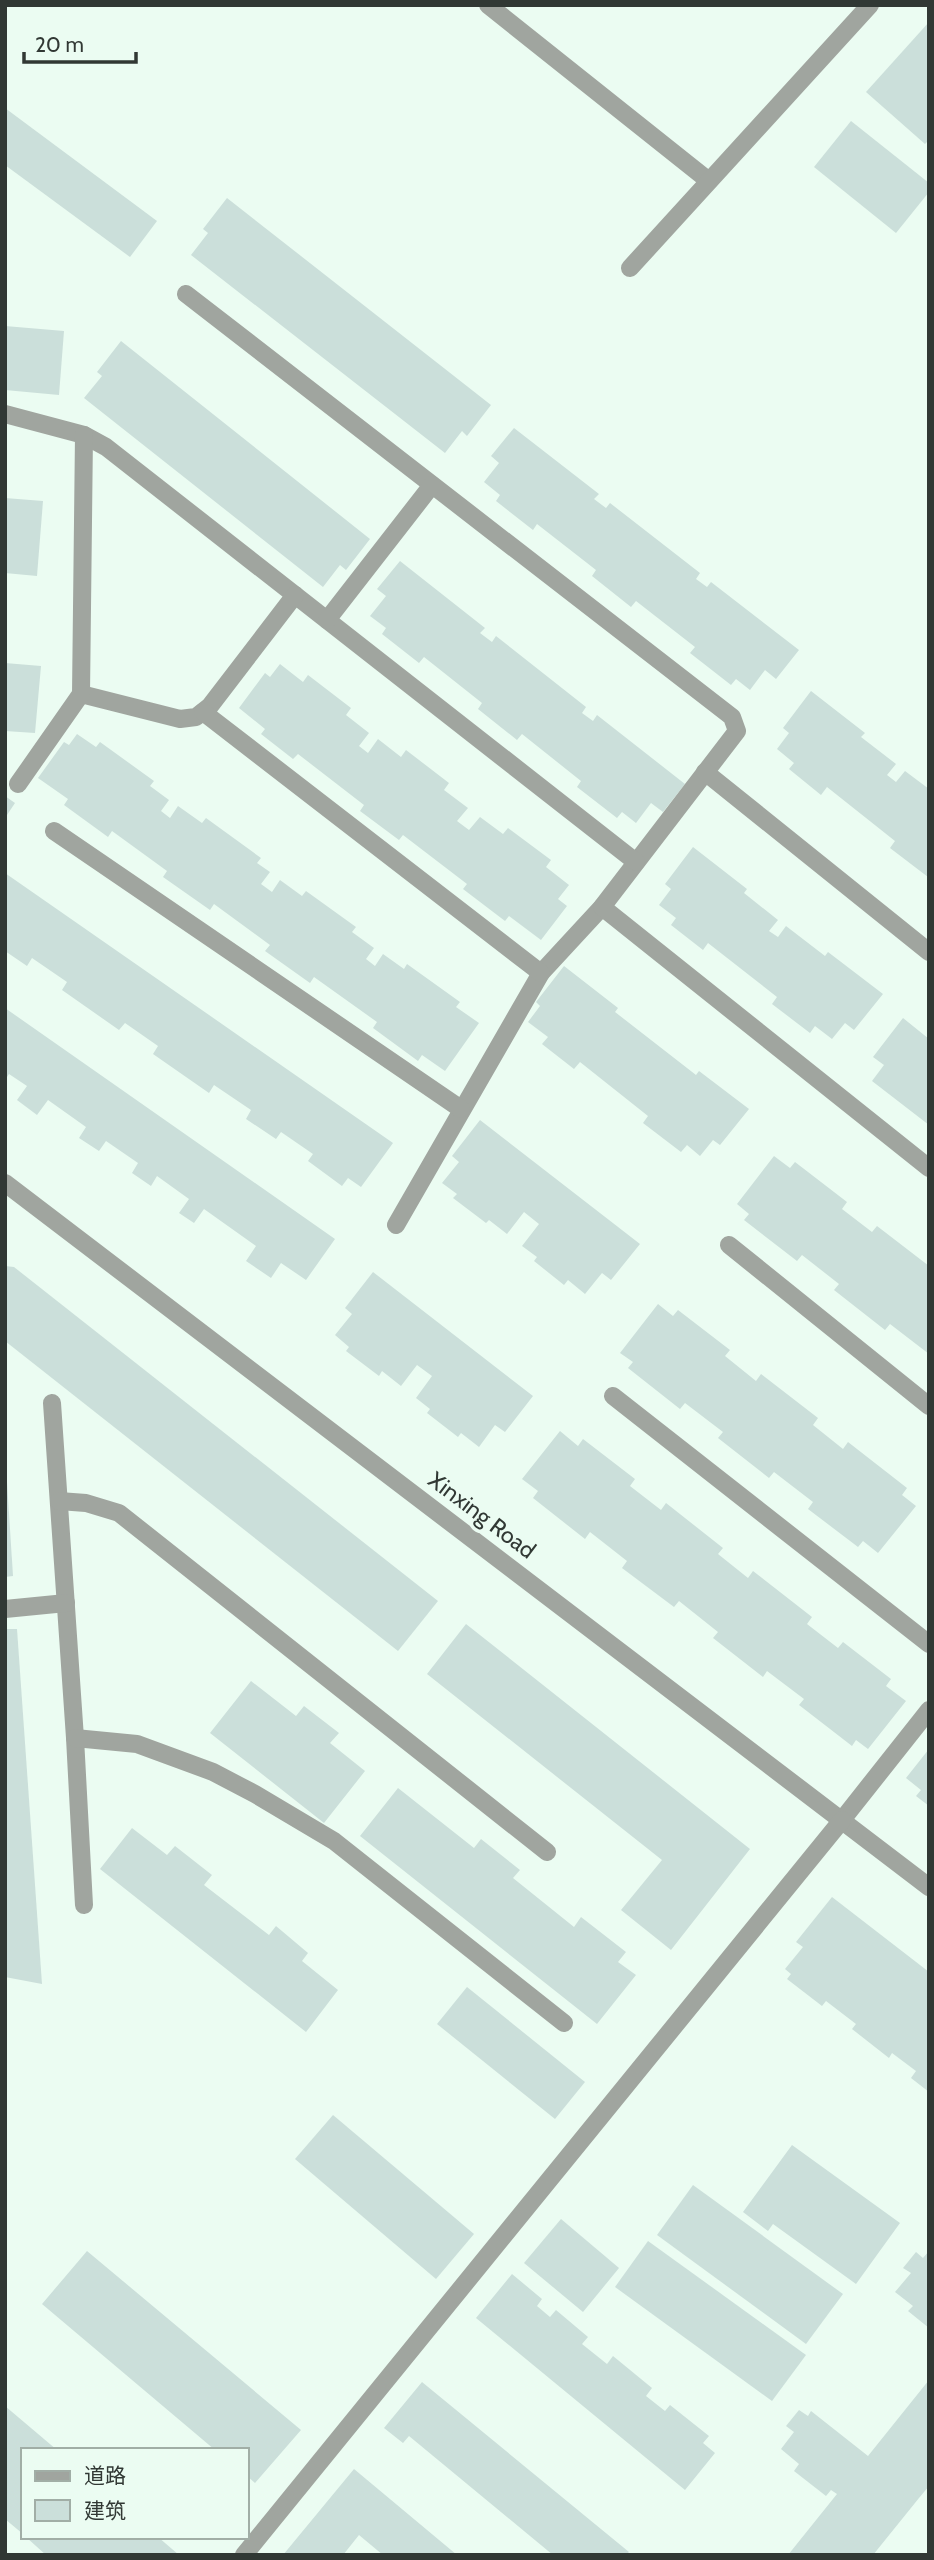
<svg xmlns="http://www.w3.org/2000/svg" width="934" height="2560" viewBox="0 0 934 2560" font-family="Cabin,'Noto Sans SC',sans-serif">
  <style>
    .building { fill: #cbdfda }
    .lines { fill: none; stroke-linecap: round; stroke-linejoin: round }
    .lane { stroke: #a0a59f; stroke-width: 18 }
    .street { stroke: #a0a59f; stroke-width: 18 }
    .labels { text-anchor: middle; stroke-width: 7; stroke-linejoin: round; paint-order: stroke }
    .street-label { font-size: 23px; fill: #313834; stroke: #ebfcf2 }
  </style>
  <rect width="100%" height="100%" fill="#ebfcf2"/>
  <g class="building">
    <polygon points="929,22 929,140 925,144 866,92"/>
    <polygon points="5,108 157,221 130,257 5,165"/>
    <polygon points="851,121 929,183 929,192 896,233 814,167"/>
    <polygon points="227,198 491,405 467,436 462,431 445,453 191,255 208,233 203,229"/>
    <polygon points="5,326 64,331 59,395 5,390"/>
    <polygon points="121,341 370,539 346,570 340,565 323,587 84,398 102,376 97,372"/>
    <polygon points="514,428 599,494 594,499 606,508 610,503 700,573 696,579 707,587 711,582 799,650 776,679 765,670 750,690 736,679 731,685 690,653 695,647 636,601 631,607 592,576 596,570 537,524 533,530 496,501 500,495 484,482 499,463 491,456"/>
    <polygon points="5,498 43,501 37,576 5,573"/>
    <polygon points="400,561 485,628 480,633 492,642 496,636 586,707 582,713 593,721 597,715 685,784 663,812 651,803 636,823 622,812 617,818 577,787 581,781 522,734 517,740 478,709 482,703 424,657 419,663 382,634 386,628 370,616 386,596 377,589"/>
    <polygon points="5,663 41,666 35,733 5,731"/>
    <polygon points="280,664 303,682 308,675 351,708 346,715 369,733 359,746 368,753 378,739 401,757 406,750 449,783 444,790 468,808 457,821 469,830 480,817 503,834 508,828 551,860 546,867 569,885 558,899 567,906 541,940 509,916 505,921 463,889 467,884 403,835 399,840 360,811 364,805 298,754 293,759 261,734 265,729 239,708 265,673 270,677"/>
    <polygon points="811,691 865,733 861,737 896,764 887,775 896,782 905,771 929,789 928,877 890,848 895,841 827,787 821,795 789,769 794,763 777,749 789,733 783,728"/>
    <polygon points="77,734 96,747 100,742 154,781 150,786 169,800 161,811 170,818 178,806 202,823 206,818 261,858 257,863 270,872 261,884 272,892 280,880 302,896 306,891 356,927 352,932 374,948 366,959 375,966 383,954 404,969 407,964 460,1002 456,1007 479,1023 445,1071 422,1055 418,1061 373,1028 377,1022 314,977 310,983 265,951 270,945 214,904 210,910 163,877 167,871 112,831 108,837 64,805 68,799 38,778 64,742 69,745"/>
    <polygon points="5,796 15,803 5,818"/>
    <polygon points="693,847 747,889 744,893 778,920 769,931 778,937 786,926 825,956 828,952 883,994 854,1030 845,1023 832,1039 815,1026 810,1033 772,1004 777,997 708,943 703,950 671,925 676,918 659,905 671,889 665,884"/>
    <polygon points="5,873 393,1143 361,1187 348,1178 342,1186 308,1161 313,1154 281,1132 276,1139 246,1119 251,1110 214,1085 209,1093 153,1054 158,1046 125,1023 119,1030 62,990 67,982 32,958 27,966 5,951"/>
    <polygon points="564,966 618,1008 615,1012 696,1075 699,1071 749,1109 720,1145 713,1140 700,1156 687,1145 681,1152 643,1123 648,1116 580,1062 574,1069 542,1044 548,1037 528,1022 540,1006 536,1002"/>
    <polygon points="5,1008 335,1239 306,1280 281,1263 271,1278 246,1261 256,1246 204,1209 194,1223 179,1213 189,1199 157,1176 151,1186 132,1173 138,1163 106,1141 99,1151 79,1138 86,1127 48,1100 37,1115 17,1100 27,1086 9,1074 5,1080"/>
    <polygon points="903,1018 929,1039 929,1125 872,1081 884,1065 873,1057"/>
    <polygon points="480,1120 640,1244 611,1280 602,1273 585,1294 568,1280 564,1285 534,1261 537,1257 522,1246 539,1224 524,1212 507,1234 489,1220 486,1223 453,1198 457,1194 442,1183 459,1162 452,1156"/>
    <polygon points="774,1156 790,1168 795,1162 847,1202 842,1209 872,1232 877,1226 929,1266 929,1354 890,1324 885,1330 834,1290 839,1284 802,1255 797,1261 744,1220 749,1214 737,1204"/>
    <polygon points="5,1266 14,1267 438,1601 398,1651 5,1341"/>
    <polygon points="373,1272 533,1396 505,1432 495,1425 479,1447 461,1433 458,1437 427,1413 430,1409 416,1398 432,1376 417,1365 401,1386 382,1371 379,1376 346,1351 349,1347 335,1335 352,1314 345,1308"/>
    <polygon points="658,1304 673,1316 678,1310 730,1350 725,1356 756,1381 761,1374 818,1418 813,1425 843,1449 848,1442 907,1488 902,1495 916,1506 878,1553 863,1541 858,1547 808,1509 813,1502 774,1472 769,1478 718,1438 723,1432 685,1403 680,1409 628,1368 633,1362 620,1353"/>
    <polygon points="560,1431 578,1446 583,1439 635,1479 630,1486 661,1510 666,1503 723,1548 718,1554 748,1578 753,1571 812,1617 807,1624 838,1648 843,1642 891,1679 886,1686 906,1701 868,1749 856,1740 852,1746 799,1705 804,1699 767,1671 763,1677 713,1638 718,1632 679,1601 674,1607 622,1568 627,1561 590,1532 585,1539 533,1498 538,1491 522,1479"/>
    <polygon points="5,1482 7,1482 13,1576 5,1577"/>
    <polygon points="466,1624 750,1849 671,1950 621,1910 662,1860 427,1674"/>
    <polygon points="5,1629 17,1629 42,1984 5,1977"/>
    <polygon points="251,1681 296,1716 304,1706 339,1733 330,1743 365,1771 324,1823 210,1733"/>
    <polygon points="929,1749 929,1806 916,1796 921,1790 906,1778"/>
    <polygon points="398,1788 474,1848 481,1839 520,1870 513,1878 574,1927 581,1917 626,1952 618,1962 636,1975 597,2024 360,1836"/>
    <polygon points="132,1828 167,1855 175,1846 212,1875 204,1885 269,1935 276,1926 308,1953 302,1961 338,1990 306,2032 100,1869"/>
    <polygon points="832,1897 929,1972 929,2092 911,2078 916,2071 892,2053 889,2058 852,2029 856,2024 826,2001 822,2006 787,1979 791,1974 785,1969 803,1947 796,1942"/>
    <polygon points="467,1987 585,2082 555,2119 437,2024"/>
    <polygon points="333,2115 474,2234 436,2279 295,2159"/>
    <polygon points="792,2145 900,2223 856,2284 773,2224 768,2231 743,2212"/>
    <polygon points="693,2185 843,2294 806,2344 657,2235"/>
    <polygon points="561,2219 619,2268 583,2312 524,2263"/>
    <polygon points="648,2241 806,2355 772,2401 615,2287"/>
    <polygon points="87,2251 301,2430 255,2483 247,2476 247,2450 215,2450 42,2304"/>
    <polygon points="929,2251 929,2328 908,2311 913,2306 895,2292 911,2273 903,2268 916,2252 923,2258"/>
    <polygon points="512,2274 542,2299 537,2306 550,2317 556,2310 588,2337 582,2344 607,2364 613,2356 652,2388 646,2396 665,2411 670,2405 709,2436 703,2443 715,2453 685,2490 476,2318"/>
    <polygon points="929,2380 929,2486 919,2498 873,2555 788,2555 837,2494 831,2490 826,2496 794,2471 799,2464 781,2449 794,2432 786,2426 799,2410 808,2416 811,2411 868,2456"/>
    <polygon points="422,2382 629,2552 626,2555 553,2555 409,2436 403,2443 384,2428"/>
    <polygon points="5,2406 57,2450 23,2450 23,2534 5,2519"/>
    <polygon points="354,2469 457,2555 383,2555 359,2535 343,2555 283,2555"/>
    <polygon points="26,2537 158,2537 179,2555 46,2555"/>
  </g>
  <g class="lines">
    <g class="lane">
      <polyline points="488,5 709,181"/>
      <polyline points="630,268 870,5"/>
      <polyline points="186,294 732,717 737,731 602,907 541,973 396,1225"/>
      <polyline points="5,414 84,435 106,447 636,862"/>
      <polyline points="327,620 432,485"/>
      <polyline points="81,694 180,719 196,717 210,706 295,595"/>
      <polyline points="203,712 541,973"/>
      <polyline points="705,772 929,952"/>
      <polyline points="18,784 81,694 84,435"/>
      <polyline points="54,831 461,1109"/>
      <polyline points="602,907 929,1168"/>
      <polyline points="729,1245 929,1406"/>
      <polyline points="613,1396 929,1644"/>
      <polyline points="52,1403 75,1738 84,1905"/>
      <polyline points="59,1501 86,1503 119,1513 547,1852"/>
      <polyline points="5,1609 66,1603"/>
      <polyline points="75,1738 137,1744 213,1772 255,1794 334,1841 564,2023"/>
      <polyline points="842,1820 929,1710"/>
    </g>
    <g class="street">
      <polyline points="5,1183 929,1887"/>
      <polyline points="244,2555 842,1820"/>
    </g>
  </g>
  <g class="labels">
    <g class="street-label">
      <text transform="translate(482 1515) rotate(37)" y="8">Xinxing Road</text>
    </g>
  </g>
  <rect width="934" height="2560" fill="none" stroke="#313834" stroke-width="14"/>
  <rect x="21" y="2448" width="228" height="91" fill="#ebfcf2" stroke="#a1aea6" stroke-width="2"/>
  <rect x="35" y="2471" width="35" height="10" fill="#a0a59f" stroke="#a1aea6" stroke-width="2"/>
  <text x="84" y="2483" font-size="21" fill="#313834">道路</text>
  <rect x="35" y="2500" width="35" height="21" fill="#cbdfda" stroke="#a1aea6" stroke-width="2"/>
  <text x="84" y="2518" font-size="21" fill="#313834">建筑</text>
  <path d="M24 52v10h112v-10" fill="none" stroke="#313834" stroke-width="3.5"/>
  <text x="35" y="52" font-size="21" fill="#313834" stroke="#ebfcf2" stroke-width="5" paint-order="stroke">20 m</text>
</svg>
